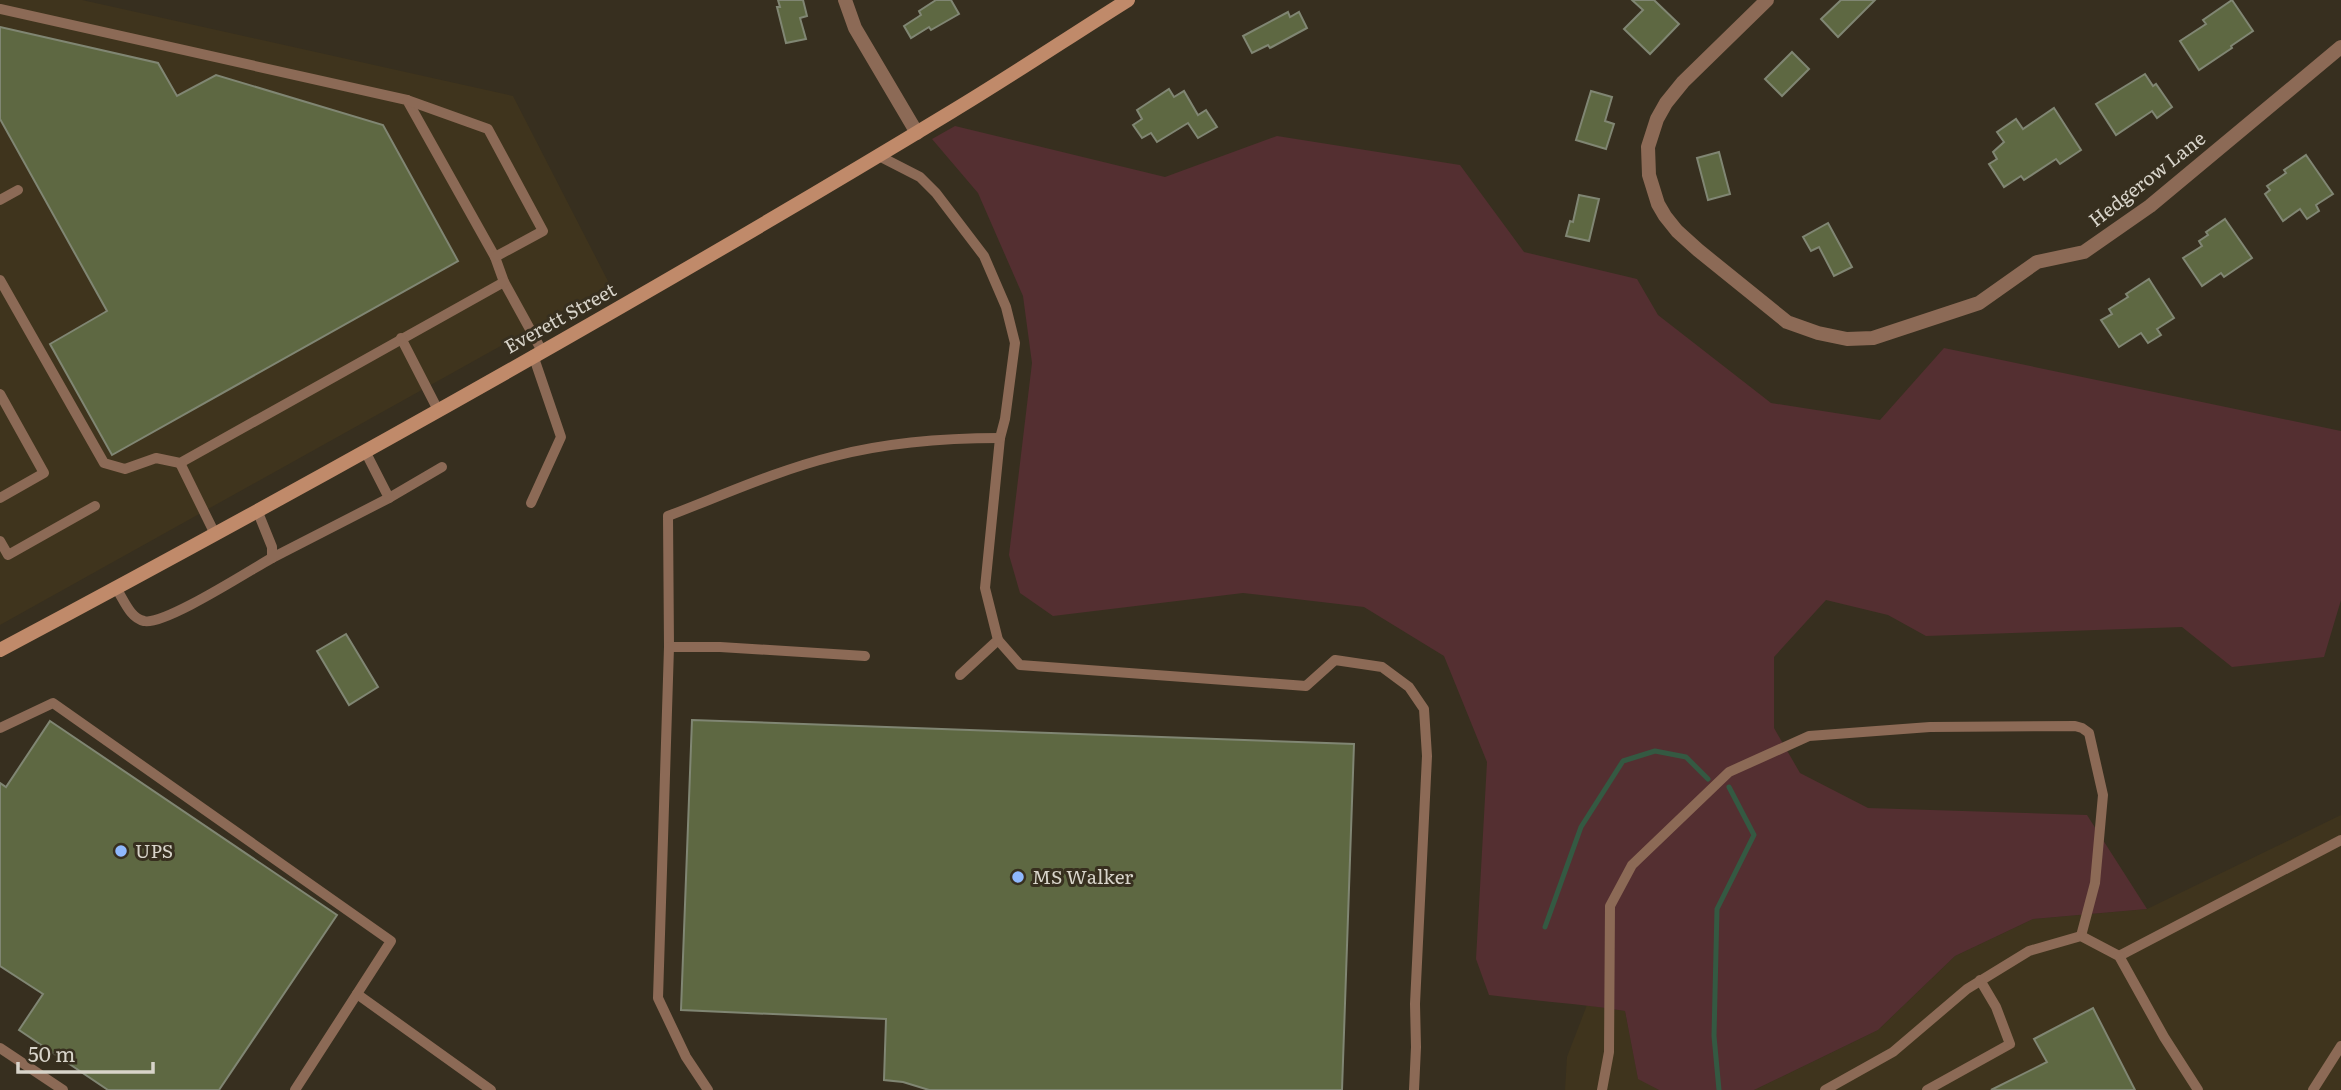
<svg xmlns="http://www.w3.org/2000/svg" width="2341" height="1090" viewBox="0 0 2341 1090" font-family="Literata,serif">
  <style>
    .built { fill: #3f341d }
    .green { fill: #542f31 }
    .lines { fill: none; stroke-linecap: round; stroke-linejoin: round }
    .stream { stroke: #345942; stroke-width: 5 }
    .building { fill: #5e6842; stroke: #808673; stroke-width: 2 }
    .lane { stroke: #8c6a56; stroke-width: 10 }
    .street { stroke: #8c6a56; stroke-width: 14 }
    .secondary { stroke: #c08a6a; stroke-width: 14 }
    .poi-dot { fill: #8fb8fd; stroke: #372f1f; stroke-width: 2.5 }
    .labels { text-anchor: middle; stroke-width: 6; stroke-linejoin: round; paint-order: stroke }
    .street-label { font-size: 19px; fill: #d8d4ca; stroke: #372f1f }
    .poi-label { font-size: 19px; fill: #d8d4ca; stroke: #372f1f; text-anchor: start }
  </style>
  <rect width="100%" height="100%" fill="#372f1f"/>
  <g class="built">
    <polygon points="0,0 82,0 513,96 610,285 0,625"/>
    <polygon points="2341,815 2341,1090 1754,1090 1878,1030 1955,956 2033,919 2147,909"/>
    <polygon points="1587,1005 1625,1011 1638,1078 1659,1090 1565,1090 1567,1057"/>
  </g>
  <path class="green" d="M 955,126 L 1165,177 L 1277,136 L 1460,165 L 1524,252 L 1637,279 L 1658,315 L 1771,403 L 1880,420 L 1944,348 L 2341,431 L 2341,600 L 2324,657 L 2232,667 L 2182,627 L 1926,636 L 1888,615 L 1826,600 L 1774,657 L 1774,728 L 1800,773 L 1868,808 L 2087,815 L 2147,909 L 2033,919 L 1955,956 L 1878,1030 L 1754,1090 L 1659,1090 L 1638,1079 L 1625,1011 C 1580,1004 1535,1001 1489,995 L 1476,959 L 1487,762 L 1444,656 L 1364,607 L 1243,593 L 1053,616 L 1020,593 L 1009,555 L 1032,363 L 1023,296 L 978,193 L 932,139 Z"/>
  <g class="lines">
    <g class="stream">
      <polyline points="1545,927 1581,827 1623,761 1655,751 1686,757 1708,779"/>
      <polyline points="1719,1090 1714,1036 1717,909 1754,835 1729,787"/>
    </g>
  </g>
  <g class="building">
    <polygon points="778,0 803,0 807,16 800,18 806,39 786,43 777,7 780,7"/>
    <polygon points="936,0 951,0 959,14 931,30 929,27 911,38 904,26 921,15 919,11"/>
    <polygon points="1632,0 1654,0 1679,24 1650,54 1624,29 1643,10"/>
    <polygon points="1841,0 1875,0 1838,37 1821,19"/>
    <polygon points="2232,0 2253,31 2231,46 2232,48 2199,70 2180,41 2206,24 2203,20"/>
    <polygon points="1288,12 1290,17 1299,12 1307,28 1270,48 1268,45 1252,53 1243,36"/>
    <polygon points="0,27 158,63 177,96 216,75 383,125 458,261 112,455 50,344 107,311 0,119"/>
    <polygon points="1792,52 1809,69 1782,96 1765,79"/>
    <polygon points="2145,74 2153,86 2156,84 2172,107 2157,118 2152,111 2116,135 2096,104"/>
    <polygon points="1169,89 1174,97 1184,91 1198,115 1206,110 1217,127 1198,138 1188,123 1157,142 1151,133 1142,138 1133,125 1142,119 1137,110"/>
    <polygon points="1591,91 1612,97 1605,121 1614,124 1606,149 1576,140"/>
    <polygon points="2054,108 2081,150 2060,164 2056,159 2024,180 2021,176 2004,187 1989,164 1997,159 1993,152 2004,142 1997,132 2016,119 2023,129"/>
    <polygon points="1719,152 1730,194 1708,200 1697,158"/>
    <polygon points="2306,155 2333,194 2316,205 2319,211 2307,219 2300,209 2283,221 2265,194 2270,190 2267,186 2286,173 2284,170"/>
    <polygon points="1579,195 1599,199 1589,241 1566,236 1570,221 1573,222"/>
    <polygon points="2225,219 2252,258 2224,277 2221,273 2202,286 2183,258 2202,246 2199,241 2208,235 2206,232"/>
    <polygon points="1828,223 1852,267 1834,276 1819,247 1811,251 1803,237"/>
    <polygon points="2149,279 2174,318 2157,329 2161,335 2148,343 2141,333 2119,347 2101,320 2112,314 2109,309 2128,297 2126,294"/>
    <polygon points="346,634 378,687 349,705 317,651"/>
    <polygon points="692,720 1354,744 1342,1090 929,1090 903,1082 884,1080 886,1019 681,1010"/>
    <polygon points="50,721 337,915 219,1090 108,1090 19,1030 43,994 0,966 0,783 6,787"/>
    <polygon points="2093,1008 2135,1090 1991,1090 2047,1062 2034,1039"/>
  </g>
  <g class="lines">
    <g class="lane">
      <polyline points="0,9 407,100 495,257 504,282 542,351"/>
      <polyline points="407,100 488,129 543,231 495,257"/>
      <polyline points="879,156 920,177 936,193 984,256 1006,307 1015,343 1005,419 1000,438 985,588 998,640 960,675"/>
      <polyline points="0,200 18,190"/>
      <polyline points="0,280 104,463 125,469 156,458 180,463 504,282"/>
      <polyline points="401,338 438,410"/>
      <polyline points="0,394 44,473 0,498"/>
      <polyline points="180,463 215,534"/>
      <polyline points="389,498 442,467"/>
      <polyline points="531,503 561,437 533,355"/>
      <polyline points="0,541 8,555 95,506"/>
      <polyline points="272,558 389,498 365,451"/>
      <path d="M 116,588 C 124,600 130,618 144,621 C 164,626 250,570 272,558 L 272,547 L 257,510"/>
      <polyline points="998,640 1020,665 1306,686 1335,660 1382,667 1409,687 1424,709 1427,756 1415,1004 1416,1047 1414,1090"/>
      <path d="M 669,647 L 668,516 C 723,495 778,470 835,456 C 889,442 944,438 1000,438"/>
      <polyline points="0,728 53,703 391,941 295,1090"/>
      <polyline points="2119,956 2341,840"/>
      <polyline points="357,994 491,1090"/>
      <polyline points="0,1048 63,1090"/>
      <polyline points="708,1090 686,1057 658,998 669,647 720,647 865,656"/>
      <polyline points="1602,1090 1609,1052 1610,906 1632,865 1729,772 1809,736 1930,727 2075,726 2082,728 2089,733 2103,795 2095,883 2081,936"/>
      <polyline points="1825,1090 1893,1052 1967,989 2029,951 2081,936 2119,956 2164,1037 2198,1090"/>
      <polyline points="1927,1090 2010,1044 1996,1007 1980,980"/>
      <polyline points="2313,1090 2341,1046"/>
    </g>
    <g class="street">
      <polyline points="845,0 855,28 917,133"/>
      <polyline points="1767,0 1683,82 1666,103 1657,119 1648,147 1649,175 1658,204 1665,216 1677,231 1698,250 1787,322 1818,333 1847,339 1873,338 1979,303 2037,262 2084,252 2150,206 2341,47"/>
    </g>
    <path class="secondary" d="M 0,650 C 321,479 639,301 951,112 C 1011,76 1069,37 1128,0"/>
  </g>
  <g class="poi-dot">
    <circle cx="121" cy="851" r="7"/>
    <circle cx="1018" cy="877" r="7"/>
  </g>
  <g class="labels">
    <g class="street-label">
      <text transform="translate(2147 179) rotate(-38)" y="7">Hedgerow Lane</text>
      <text transform="translate(560 318) rotate(-29)" y="7">Everett Street</text>
    </g>
    <g class="poi-label">
      <text x="135" y="858">UPS</text>
      <text x="1032" y="884">MS Walker</text>
    </g>
  </g>
  <path d="M18 1062v10h135v-10" fill="none" stroke="#d8d4ca" stroke-width="3.5"/>
  <text x="28" y="1062" font-size="21" fill="#d8d4ca" stroke="#372f1f" stroke-width="5" paint-order="stroke">50 m</text>
</svg>
